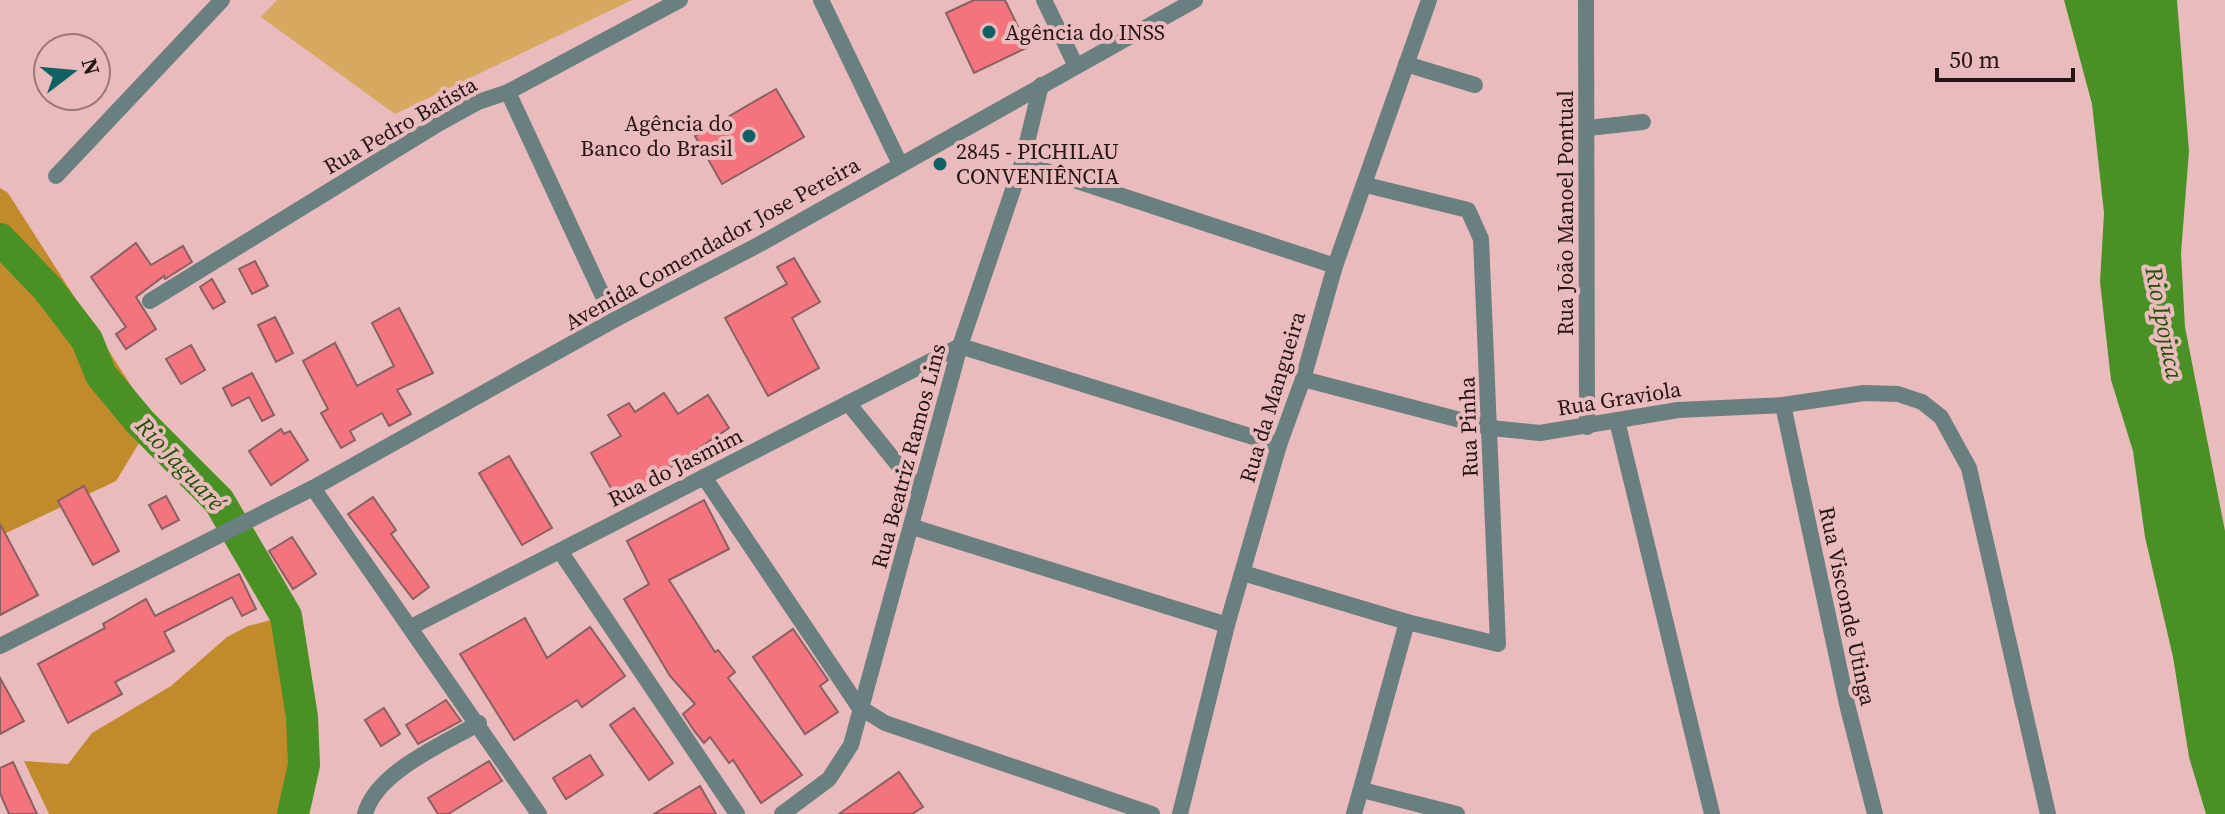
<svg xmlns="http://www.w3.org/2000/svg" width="2225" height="814" viewBox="0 0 2225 814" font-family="'Source Serif 4',serif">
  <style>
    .green { fill: #d7a85f }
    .forest { fill: #c18b2b }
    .water { fill: #4a9125 }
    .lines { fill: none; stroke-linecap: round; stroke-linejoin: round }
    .river { stroke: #4a9125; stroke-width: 32 }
    .building { fill: #f4747e; stroke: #8a6062; stroke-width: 2 }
    .minor { stroke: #6a7f7f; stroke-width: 16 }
    .tertiary { stroke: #6a7f7f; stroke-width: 16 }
    .poi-dot { fill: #106163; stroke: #eabbbc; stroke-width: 3 }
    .labels { text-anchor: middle; stroke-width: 8; stroke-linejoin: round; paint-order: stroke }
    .poi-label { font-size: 22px; fill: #251515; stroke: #eabbbc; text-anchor: start }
    .street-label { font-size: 22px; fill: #251515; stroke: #eabbbc }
    .water-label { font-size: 24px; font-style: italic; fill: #215004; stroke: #eabbbc }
  </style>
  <rect width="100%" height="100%" fill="#eabbbc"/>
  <polygon class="green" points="277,0 632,0 395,114 261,17"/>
  <g class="forest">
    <polygon points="0,188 8,193 153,420 116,481 0,536"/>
    <polygon points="286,616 302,717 304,765 293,814 49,814 24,761 68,764 92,733 171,686 227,637 248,626"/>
  </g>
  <polygon class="water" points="2064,0 2177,0 2189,151 2181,253 2185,327 2225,531 2225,814 2206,814 2189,757 2173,657 2145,537 2133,451 2111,380 2100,282 2104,213 2092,104"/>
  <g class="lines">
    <polyline class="river" points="0,239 48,289 87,340 101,375 140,422 219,501 286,616 302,717 304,765 293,814"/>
  </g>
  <g class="building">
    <polygon points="974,0 1005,0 1028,47 974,73 946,13"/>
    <polygon points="776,89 804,137 722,184 695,136"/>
    <polygon points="136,243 151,265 183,246 192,262 165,279 164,276 136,297 156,329 126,349 116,334 126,327 91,277"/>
    <polygon points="794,258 820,302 792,318 819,368 768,396 725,318 787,284 777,267"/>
    <polygon points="255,261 268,286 252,294 239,269"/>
    <polygon points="212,279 225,302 213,309 200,287"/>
    <polygon points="399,308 433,373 397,390 411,414 389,426 382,413 350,431 355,440 341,448 321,413 328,409 303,361 335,343 357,386 394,366 372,323"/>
    <polygon points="275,317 293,353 276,362 258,325"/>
    <polygon points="191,345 205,370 181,384 166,359"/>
    <polygon points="252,373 274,415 262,421 249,397 232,406 223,388"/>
    <polygon points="664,393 678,414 708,395 729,428 668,469 672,476 620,504 591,453 621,436 608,415 629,403 635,412"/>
    <polygon points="281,429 284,434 290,431 308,460 271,485 249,451"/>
    <polygon points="509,456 552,528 522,545 479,473"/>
    <polygon points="84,486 119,551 93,565 58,501"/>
    <polygon points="166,496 179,520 162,529 149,505"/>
    <polygon points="373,497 396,530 391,534 429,587 413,599 348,514"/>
    <polygon points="704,500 729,549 669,580 715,652 718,650 735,672 728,678 802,775 761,803 733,760 729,763 710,737 704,743 695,732 683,714 695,704 670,676 624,599 649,584 627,541"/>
    <polygon points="0,524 38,595 0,615"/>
    <polygon points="292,537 316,574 293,589 269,551"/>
    <polygon points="239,574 256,609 242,616 232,597 164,632 174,651 115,682 122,694 68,723 38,664 105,628 103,624 146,599 155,616"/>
    <polygon points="525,618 547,658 590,627 625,676 582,707 577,700 514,740 460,654"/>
    <polygon points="793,629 828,680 820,686 838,712 805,734 753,657"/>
    <polygon points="0,678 24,721 0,734"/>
    <polygon points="446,700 461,721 418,744 406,725"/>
    <polygon points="384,708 400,734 381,746 365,720"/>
    <polygon points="634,708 673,763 649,780 610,725"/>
    <polygon points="590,755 603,775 566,799 553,778"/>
    <polygon points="489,761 502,781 448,814 438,814 428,798"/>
    <polygon points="13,762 37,814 9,814 0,793 0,768"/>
    <polygon points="899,772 923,807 912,814 839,814"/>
    <polygon points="700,786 716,814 654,814"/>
  </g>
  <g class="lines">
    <g class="minor">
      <polyline points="821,0 900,164"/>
      <polyline points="1044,0 1076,66"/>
      <polyline points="1586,0 1587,427"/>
      <polyline points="1406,64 1475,85"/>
      <polyline points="508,92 614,320"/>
      <polyline points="1588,128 1643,122"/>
      <polyline points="1022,163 1335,266"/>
      <polyline points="56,176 222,0"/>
      <polyline points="150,301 438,124 478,102 508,92 680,0"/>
      <polyline points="1303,379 1491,428 1540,433 1678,410 1783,405 1864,393 1898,394 1922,402 1941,417 1969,468 2048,814"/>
      <polyline points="848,403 920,492"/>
      <polyline points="1783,405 1847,704 1875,814"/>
      <polyline points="1617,421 1712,814"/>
      <polyline points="704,477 859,707 885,723 1152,814"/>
      <polyline points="313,488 539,814"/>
      <polyline points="913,527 1227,625"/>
      <polyline points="560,551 737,814"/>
      <polyline points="1243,573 1407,622 1498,644 1481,239 1468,210 1366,185"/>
      <polyline points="411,627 960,346 1279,445"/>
      <polyline points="1362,790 1457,814"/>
      <path d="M 365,814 C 376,772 442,745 479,723"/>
      <polyline points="782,814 829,779 851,745 960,346 1022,163 1041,85"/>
      <polyline points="1180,814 1227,625 1279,445 1303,379 1335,266 1429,0"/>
      <polyline points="1354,814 1407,622"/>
    </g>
    <polyline class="tertiary" points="0,646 313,488 614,320 760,244 1195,0"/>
  </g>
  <g class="poi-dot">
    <circle cx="989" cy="32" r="8"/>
    <circle cx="749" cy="136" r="8"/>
    <circle cx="940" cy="164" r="8"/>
  </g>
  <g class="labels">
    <g class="poi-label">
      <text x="1005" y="40">Agência do INSS</text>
      <text x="733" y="131" text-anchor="end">Agência do<tspan x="733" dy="25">Banco do Brasil</tspan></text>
      <text x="956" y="159">2845 - PICHILAU<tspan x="956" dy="25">CONVENIÊNCIA</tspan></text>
    </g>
    <g class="street-label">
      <text transform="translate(400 125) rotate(-30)" y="8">Rua Pedro Batista</text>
      <text transform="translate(1565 213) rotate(-90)" y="8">Rua João Manoel Pontual</text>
      <text transform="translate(712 243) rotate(-29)" y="8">Avenida Comendador Jose Pereira</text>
      <text transform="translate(1272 397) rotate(-73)" y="8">Rua da Mangueira</text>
      <text transform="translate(1619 398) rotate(-9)" y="8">Rua Graviola</text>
      <text transform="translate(1468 427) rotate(-92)" y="8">Rua Pinha</text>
      <text transform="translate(908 456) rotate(-75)" y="8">Rua Beatriz Ramos Lins</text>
      <text transform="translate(675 467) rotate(-27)" y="8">Rua do Jasmim</text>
      <text transform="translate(1848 606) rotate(78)" y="8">Rua Visconde Utinga</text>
    </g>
    <g class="water-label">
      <text transform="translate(2164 323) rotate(79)" y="8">Rio Ipojuca</text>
      <text transform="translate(180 464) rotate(47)" y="8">Rio Jaguaré</text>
    </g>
  </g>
  <g transform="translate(72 72) rotate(74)"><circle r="38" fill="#eabbbc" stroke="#9b7979" stroke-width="2"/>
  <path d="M0-6L14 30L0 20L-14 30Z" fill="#106163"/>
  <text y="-12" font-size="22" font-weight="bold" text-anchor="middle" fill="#251515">N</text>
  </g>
  <path d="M1937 68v12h136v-12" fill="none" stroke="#251515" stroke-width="4"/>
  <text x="1949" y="68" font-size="24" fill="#251515" stroke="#eabbbc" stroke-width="6" paint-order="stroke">50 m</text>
</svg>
